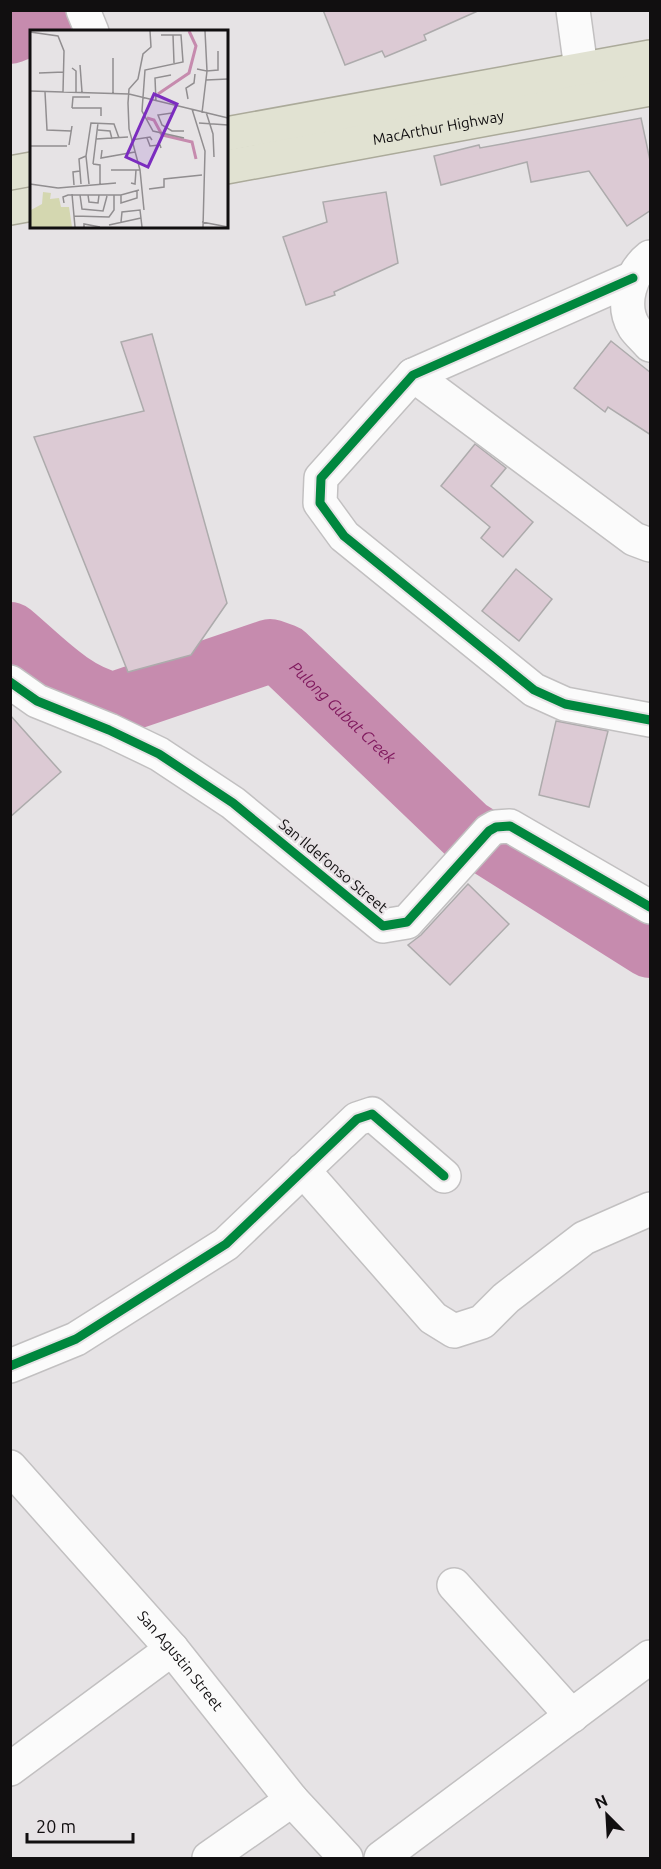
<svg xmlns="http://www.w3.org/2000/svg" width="661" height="1869" viewBox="0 0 661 1869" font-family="Ubuntu,sans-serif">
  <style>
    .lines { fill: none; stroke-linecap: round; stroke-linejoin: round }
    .river { stroke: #c68bae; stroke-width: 64 }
    .building { fill: #dccad4; stroke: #adabac; stroke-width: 1.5 }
    .street-casing { stroke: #c2c0c1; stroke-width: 36 }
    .highway-casing { stroke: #abaa9a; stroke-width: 36 }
    .street { stroke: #fbfbfb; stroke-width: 33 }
    .highway { stroke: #e1e2d2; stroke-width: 33 }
    .cycleway-casing { stroke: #e7e2e5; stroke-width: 13 }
    .cycleway { stroke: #00873e; stroke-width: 9 }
    .labels { text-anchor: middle; stroke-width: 4.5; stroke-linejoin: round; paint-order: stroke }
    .street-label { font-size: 15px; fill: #110f10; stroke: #e7e2e5 }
    .water-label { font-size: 16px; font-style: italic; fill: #811b5f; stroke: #e7e2e5 }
    .inset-river { fill: none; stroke: #c68bae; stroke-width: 3 }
    .inset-road { fill: none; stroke: #918e90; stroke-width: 1.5 }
    .view { fill: #7b2cbf; fill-opacity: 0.15; stroke: #7b2cbf; stroke-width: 3 }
    .inset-edge { fill: none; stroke: #110f10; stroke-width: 3 }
  </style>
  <rect width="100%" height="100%" fill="#e6e3e5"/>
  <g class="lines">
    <g class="river">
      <polyline points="10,32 49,16"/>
      <path id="s1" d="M 10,634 C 41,660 73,696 114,704 L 270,651 L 284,656 L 466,830 L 650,946"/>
    </g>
  </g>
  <g class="building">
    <polygon points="323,10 480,10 424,35 426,40 385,57 382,51 345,65"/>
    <polygon points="641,118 651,165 651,210 627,226 589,171 531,182 527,162 441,185 434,156 479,145 480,148"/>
    <polygon points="386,192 398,263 334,292 335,295 306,305 283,237 327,222 323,202"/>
    <polygon points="152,334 227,603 191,655 128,672 34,437 144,411 121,342"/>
    <polygon points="611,341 651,373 651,435 608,407 605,412 574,388"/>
    <polygon points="475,444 506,468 491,486 533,522 503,557 481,538 490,527 441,486"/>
    <polygon points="516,569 552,599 519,641 482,611"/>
    <polygon points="10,715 61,772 10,817"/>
    <polygon points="556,721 608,731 589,807 539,795"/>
    <polygon points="468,884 509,924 450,985 408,945 421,935"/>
  </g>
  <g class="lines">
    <defs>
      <g id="street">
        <polyline points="83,10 92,32"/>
        <polyline points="573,10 585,98"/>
        <path d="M 650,257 C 631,272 620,304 634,327 C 638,333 645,339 650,345"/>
        <polyline points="633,278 413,375 321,478 320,503 344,536 534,690 565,704 650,720"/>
        <polyline points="413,375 634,539 650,545"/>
        <polyline points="10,682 37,701 109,730 159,754 233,803 383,926 407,922 489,831 496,827 510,826 650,907"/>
        <polyline points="303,1170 433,1318 454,1331 482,1322 506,1298 584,1238 650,1209"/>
        <polyline points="10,1366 76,1339 226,1244 357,1119 372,1114 444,1176"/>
        <path id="s2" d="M 10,1467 L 172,1649 L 292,1800 L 346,1858"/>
        <polyline points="454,1585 572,1716"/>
        <polyline points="10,1769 172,1649"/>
        <polyline points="209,1858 292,1800"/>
        <polyline points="381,1858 650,1657"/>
      </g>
      <g id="highway">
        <polyline points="226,134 650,57"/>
        <path id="s3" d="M 226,167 L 650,89"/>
        <polyline points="10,173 32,169"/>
        <polyline points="10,208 32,204"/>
      </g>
    </defs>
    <use href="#street" class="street-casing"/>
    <use href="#highway" class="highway-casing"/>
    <use href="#street" class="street"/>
    <use href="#highway" class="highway"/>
    <defs>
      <g id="cycleway">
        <polyline points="633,278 413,375 321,478 320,503 344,536 534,690 565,704 650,720"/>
        <polyline points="10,682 37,701 109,730 159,754 233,803 383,926 407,922 489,831 496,827 510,826 650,907"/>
        <polyline points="10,1366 76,1339 226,1244 357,1119 372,1114 444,1176"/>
      </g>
    </defs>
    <use href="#cycleway" class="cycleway-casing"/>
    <use href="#cycleway" class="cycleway"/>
  </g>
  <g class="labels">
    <g class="street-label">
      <text dy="5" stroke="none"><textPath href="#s3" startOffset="216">MacArthur Highway</textPath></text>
      <text transform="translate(333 866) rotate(40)" y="5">San Ildefonso Street</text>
      <text dy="5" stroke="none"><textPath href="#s2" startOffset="258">San Agustin Street</textPath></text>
    </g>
    <g class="water-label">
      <text dy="6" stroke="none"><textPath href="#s1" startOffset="388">Pulong Gubat Creek</textPath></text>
    </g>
  </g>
  <g transform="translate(30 30)">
    <rect width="198" height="198" fill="#e6e3e5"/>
    <path d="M 13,162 L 21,163 L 20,169 L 29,168 L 31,177 L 39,177 L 42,197 L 0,197 L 1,180 L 12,174 Z" fill="#d4d7b0"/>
    <path class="inset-river" d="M 128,64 L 159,43 L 166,16 L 159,1M 117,88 L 124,90 L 132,105 L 162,112 L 166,129"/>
    <path class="inset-road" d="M 175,1 L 177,41 L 188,40 L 188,21M 0,2 L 28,6 L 34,21 L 33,62M 131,5 L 151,5 L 153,32 L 115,40 L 112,81 L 123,101 L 154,108M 143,5 L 144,33M 50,35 L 52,62M 42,38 L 46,41 L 46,62M 167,39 L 177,41 L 172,83M 9,43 L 34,42M 176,50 L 198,49M 0,61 L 99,64 L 198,88M 15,62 L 17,100 L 41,101M 83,63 L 83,28M 158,69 L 156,58 L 164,53 L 165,44M 126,72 L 125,48 L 141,45M 42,78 L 71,78 L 71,86M 42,78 L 43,67 L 60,67M 162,79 L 175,121 L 173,197M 176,82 L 183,104 L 184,127M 142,83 L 128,85 L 132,95 L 142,101 L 154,101M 169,93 L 198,95M 68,100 L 80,101 L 82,109M 117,108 L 120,116 L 130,115 L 131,118M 66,109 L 98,107M 101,110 L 120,107 L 122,110M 39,115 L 42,96M 0,116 L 37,116M 72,120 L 71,128 L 105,122M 63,134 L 68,93M 63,134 L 70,135 L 70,154M 81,140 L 110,140M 101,153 L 105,154 L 106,140M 0,154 L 28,158M 51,154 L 49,129 L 56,126M 59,154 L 56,126 L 61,93 L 84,94 L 89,108M 44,155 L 43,142 L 50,141M 28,158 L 86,153M 119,159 L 134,157 L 134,149 L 172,145M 42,164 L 45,197M 50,165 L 52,179 L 73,181 L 77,166M 58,165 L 59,172 L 68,173 L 69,165M 91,165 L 91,173 L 107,168 L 107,161M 34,173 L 33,167 L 38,165 L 91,165 L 109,160M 114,180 L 110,140 L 99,99 L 98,73 L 99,59 L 108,49 L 113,24 L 121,17 L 120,1M 44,186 L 79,187 L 84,180 L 84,165M 91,192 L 92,182 L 110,180 L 112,197M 172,192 L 198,197M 79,195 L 111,188M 54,197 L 54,194 L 70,197"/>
    <path class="view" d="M 124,64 L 147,74 L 118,137 L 96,127 Z"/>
    <rect width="198" height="198" class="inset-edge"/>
  </g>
  <rect width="661" height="1869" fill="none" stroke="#110f10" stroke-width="24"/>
  <g transform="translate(607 1815) rotate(336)" stroke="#e7e2e5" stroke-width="4.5" paint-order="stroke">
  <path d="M0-4.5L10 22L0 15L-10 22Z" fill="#110f10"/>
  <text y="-9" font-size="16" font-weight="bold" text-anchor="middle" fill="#110f10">N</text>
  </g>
  <path d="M27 1833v9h106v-9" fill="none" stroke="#110f10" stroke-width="3"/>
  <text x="36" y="1833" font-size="18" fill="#110f10" stroke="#e7e2e5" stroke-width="4.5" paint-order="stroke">20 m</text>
</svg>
